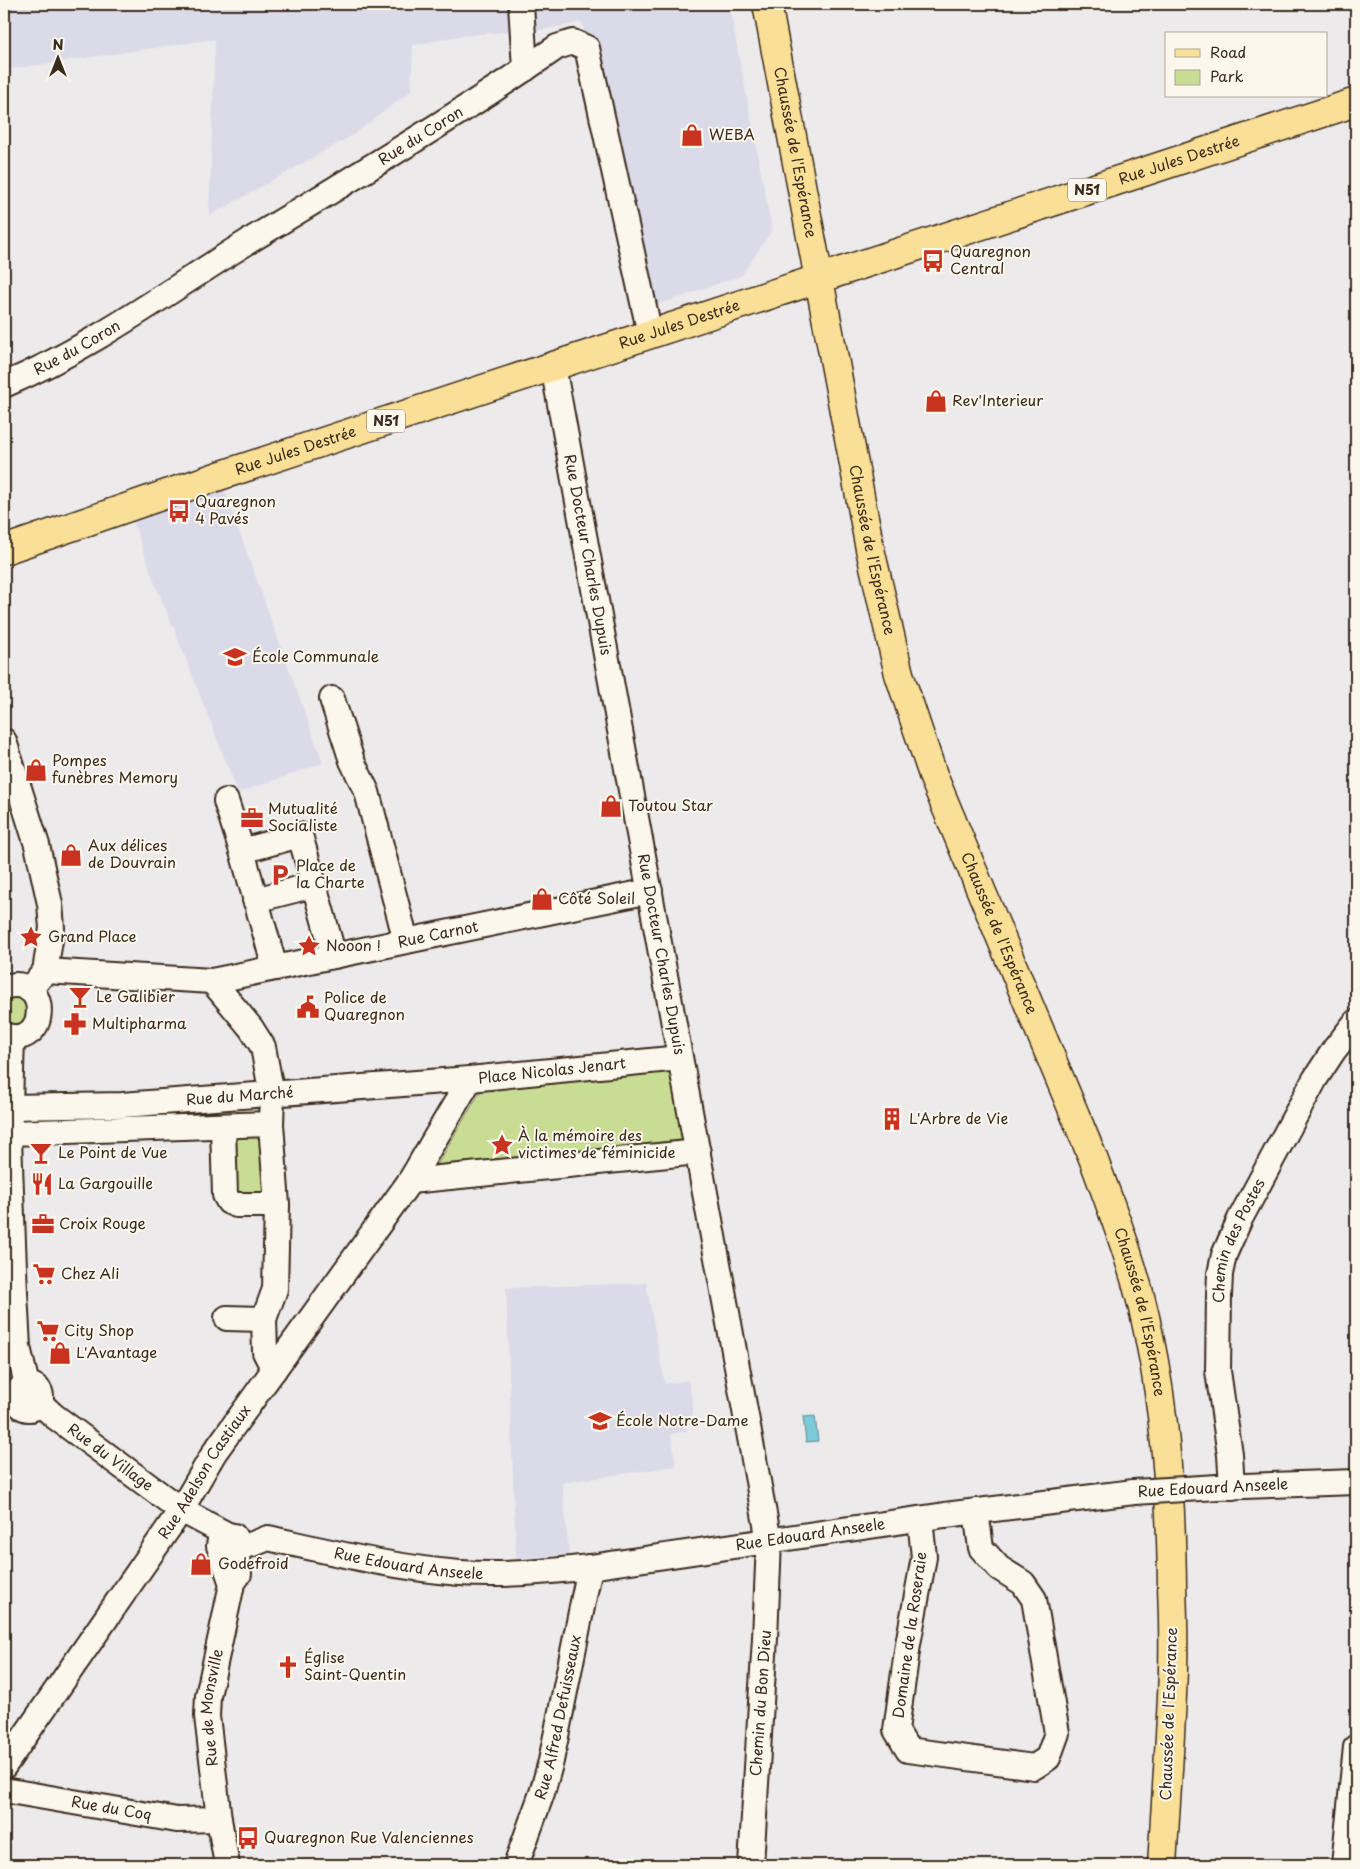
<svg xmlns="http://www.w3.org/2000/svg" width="1360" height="1869" viewBox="0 0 1360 1869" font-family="'Playpen Sans',sans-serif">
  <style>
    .built { fill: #dbdae9 }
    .green { fill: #c8dd93; stroke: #828458 }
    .water { fill: #7ccada; stroke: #628a8f }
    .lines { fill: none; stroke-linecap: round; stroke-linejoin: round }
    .minor-casing { stroke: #3b2a1e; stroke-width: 28 }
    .major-casing { stroke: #3b2a1e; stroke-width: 31 }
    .minor { stroke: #fbf7ec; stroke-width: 24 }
    .major { stroke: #fadf96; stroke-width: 28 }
    .minor-bridge-casing { stroke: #3b2a1e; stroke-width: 28; stroke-linecap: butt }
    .minor-bridge { stroke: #fbf7ec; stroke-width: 24 }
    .labels { text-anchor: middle; stroke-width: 4; stroke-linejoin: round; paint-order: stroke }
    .shield { fill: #fbf7ec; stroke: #75685c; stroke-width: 1 }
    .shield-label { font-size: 14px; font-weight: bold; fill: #3b2a1e }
    .poi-label { font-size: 15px; fill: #3b2a1e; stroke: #fbf7ec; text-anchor: start }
    .street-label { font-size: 15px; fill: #3b2a1e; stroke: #fbf7ec }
  </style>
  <rect width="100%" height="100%" fill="#eceaeb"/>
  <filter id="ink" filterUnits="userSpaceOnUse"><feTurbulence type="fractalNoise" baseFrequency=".02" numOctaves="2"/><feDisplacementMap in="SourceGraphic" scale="10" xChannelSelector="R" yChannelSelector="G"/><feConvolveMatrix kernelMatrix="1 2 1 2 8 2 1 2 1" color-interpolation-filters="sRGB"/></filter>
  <g filter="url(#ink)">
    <g class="built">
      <polygon points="4,4 729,4 772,230 742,275 655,306 582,22 535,31 523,30 460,36 413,45 411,91 353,135 209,216 215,39 4,70"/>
      <polygon points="219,476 323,763 238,793 175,631 155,584 128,508"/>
      <polygon points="646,1283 665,1384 688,1380 692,1399 693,1415 688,1417 690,1425 685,1426 687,1431 671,1434 676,1466 562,1483 569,1555 516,1558 506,1288"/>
    </g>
    <g class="green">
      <path d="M 18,997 L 24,1000 L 29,1012 C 23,1024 17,1029 4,1023 L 4,1000 L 6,998 Z"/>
      <polygon points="670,1069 682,1140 437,1165 483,1087"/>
      <polygon points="260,1134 267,1196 232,1199 230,1136"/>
    </g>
    <polygon class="water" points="815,1416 818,1441 806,1442 803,1417"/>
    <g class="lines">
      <defs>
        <g id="minor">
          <polyline points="521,4 525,69"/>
          <path id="s1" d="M 553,366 L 769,1541 L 765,1638 L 751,1865"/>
          <path id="s2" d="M 4,385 C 89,349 163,295 241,246 C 347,181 455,118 557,47 L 573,42 L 587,48 L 650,334"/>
          <polyline points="332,699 352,761 367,792 406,941"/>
          <polyline points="4,741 37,845 50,904 52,928 45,971 30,990"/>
          <polyline points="226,801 242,851"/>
          <polyline points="255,900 314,885"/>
          <polyline points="275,968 242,851 300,835 334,956"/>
          <path id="s3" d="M 45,971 L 212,981 L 650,891"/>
          <polyline points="212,981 251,1028 263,1047 272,1095 271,1124 277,1205 275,1289 264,1319 227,1318"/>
          <path d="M 4,987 C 52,972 49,1051 4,1035"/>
          <polyline points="12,1037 9,1140 15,1293 18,1347 27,1385"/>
          <polyline points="680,1058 470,1079 410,1181 698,1152"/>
          <path id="s4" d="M 10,1107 L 122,1105 L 470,1079"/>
          <polyline points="223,1126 225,1195 229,1202 236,1205 277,1205"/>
          <polyline points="10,1133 271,1124"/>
          <polyline points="264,1319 265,1352 274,1370"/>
          <circle cx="29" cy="1397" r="12"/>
          <path id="s5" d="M 40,1403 L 54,1416 L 181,1510 L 228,1535"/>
          <polyline points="1218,1487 1356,1482"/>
          <path id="s6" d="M 1232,1487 L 1230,1455 L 1218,1371 L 1219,1296 L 1220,1274 L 1224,1255 L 1240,1219 L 1315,1079 L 1334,1050 L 1356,1022"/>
          <polyline points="920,1519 924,1557 908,1644 896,1730 908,1750 1034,1767 1048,1758 1057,1733 1034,1599 1023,1583 999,1568 981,1548 976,1511"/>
          <path id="s7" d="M 238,1548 L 253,1544 L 268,1538 C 331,1552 395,1568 460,1573 C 503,1576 546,1572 590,1567 L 945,1515 L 1134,1492"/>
          <path id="s8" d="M 4,1766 L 181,1510 L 214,1453 L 410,1181"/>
          <path id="s9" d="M 4,1790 L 177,1820 L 219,1819"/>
          <path id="s10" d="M 227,1865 L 219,1819 L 207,1716 L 208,1696 L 232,1584 L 219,1546 L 220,1540 L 228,1535 L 234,1536 L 239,1544 L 237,1551 L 239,1574 L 232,1584"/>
          <path id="s11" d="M 516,1865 L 542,1793 L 551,1761 L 590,1567"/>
          <polyline points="1344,1865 1356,1747"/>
        </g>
        <g id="major">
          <path id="s12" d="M 767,4 L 870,549 L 899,674 L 934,778 L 1093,1158 C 1114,1215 1136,1271 1148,1331 C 1166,1415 1171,1500 1172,1586 C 1173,1614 1174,1641 1173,1669 C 1171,1734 1166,1800 1162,1865"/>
          <path id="s13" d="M 4,550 L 219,476 L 1356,102"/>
        </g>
      </defs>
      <use href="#minor" class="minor-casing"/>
      <use href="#major" class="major-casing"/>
      <use href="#minor" class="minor"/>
      <use href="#major" class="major"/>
      <defs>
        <polyline id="minor-bridge" points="1134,1492 1218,1487"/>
      </defs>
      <use href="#minor-bridge" class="minor-bridge-casing"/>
      <use href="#minor-bridge" class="minor-bridge"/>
    </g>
  </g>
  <defs>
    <symbol id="shop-bare" viewBox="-9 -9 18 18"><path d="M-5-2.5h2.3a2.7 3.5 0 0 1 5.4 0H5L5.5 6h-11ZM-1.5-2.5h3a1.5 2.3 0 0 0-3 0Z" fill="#c8321e" stroke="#fbf7ec" stroke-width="2.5" paint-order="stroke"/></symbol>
    <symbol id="bus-bare" viewBox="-9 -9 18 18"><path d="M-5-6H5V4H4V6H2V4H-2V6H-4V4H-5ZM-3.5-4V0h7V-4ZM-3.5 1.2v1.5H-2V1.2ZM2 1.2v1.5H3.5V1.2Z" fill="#c8321e" stroke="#fbf7ec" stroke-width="2.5" paint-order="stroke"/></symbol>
    <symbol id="school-bare" viewBox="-9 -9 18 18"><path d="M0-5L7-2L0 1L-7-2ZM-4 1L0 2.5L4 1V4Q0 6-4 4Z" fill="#c8321e" stroke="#fbf7ec" stroke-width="2.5" paint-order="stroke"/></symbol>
    <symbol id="office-bare" viewBox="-9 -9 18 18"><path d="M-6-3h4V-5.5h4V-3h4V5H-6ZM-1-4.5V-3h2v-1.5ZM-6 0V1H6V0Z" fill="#c8321e" stroke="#fbf7ec" stroke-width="2.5" paint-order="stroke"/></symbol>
    <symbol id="parking-bare" viewBox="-9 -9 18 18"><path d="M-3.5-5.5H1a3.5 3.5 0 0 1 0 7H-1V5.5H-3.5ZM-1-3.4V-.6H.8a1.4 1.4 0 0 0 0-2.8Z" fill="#c8321e" stroke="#fbf7ec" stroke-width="2.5" paint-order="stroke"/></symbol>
    <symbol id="sight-bare" viewBox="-9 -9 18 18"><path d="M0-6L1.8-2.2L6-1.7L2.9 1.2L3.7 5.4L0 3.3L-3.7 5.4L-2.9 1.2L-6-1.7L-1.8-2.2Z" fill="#c8321e" stroke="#fbf7ec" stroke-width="2.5" paint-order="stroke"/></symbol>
    <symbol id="bar-bare" viewBox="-9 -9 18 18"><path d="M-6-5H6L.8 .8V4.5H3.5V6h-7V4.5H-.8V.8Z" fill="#c8321e" stroke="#fbf7ec" stroke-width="2.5" paint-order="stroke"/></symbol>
    <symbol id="civic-bare" viewBox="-9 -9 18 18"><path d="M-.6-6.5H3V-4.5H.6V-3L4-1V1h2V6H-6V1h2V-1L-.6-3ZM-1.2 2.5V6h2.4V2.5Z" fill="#c8321e" stroke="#fbf7ec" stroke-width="2.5" paint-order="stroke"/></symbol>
    <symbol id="pharmacy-bare" viewBox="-9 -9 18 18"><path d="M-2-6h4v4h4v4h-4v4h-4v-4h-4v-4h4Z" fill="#c8321e" stroke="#fbf7ec" stroke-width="2.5" paint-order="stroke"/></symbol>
    <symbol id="building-bare" viewBox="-9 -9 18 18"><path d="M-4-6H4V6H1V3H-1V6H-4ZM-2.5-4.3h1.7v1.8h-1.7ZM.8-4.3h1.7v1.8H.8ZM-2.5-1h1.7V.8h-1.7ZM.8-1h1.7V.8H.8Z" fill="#c8321e" stroke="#fbf7ec" stroke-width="2.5" paint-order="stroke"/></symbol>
    <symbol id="restaurant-bare" viewBox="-9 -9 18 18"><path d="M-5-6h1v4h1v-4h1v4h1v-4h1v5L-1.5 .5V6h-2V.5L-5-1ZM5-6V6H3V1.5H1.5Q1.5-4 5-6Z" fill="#c8321e" stroke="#fbf7ec" stroke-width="2.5" paint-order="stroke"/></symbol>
    <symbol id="supermarket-bare" viewBox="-9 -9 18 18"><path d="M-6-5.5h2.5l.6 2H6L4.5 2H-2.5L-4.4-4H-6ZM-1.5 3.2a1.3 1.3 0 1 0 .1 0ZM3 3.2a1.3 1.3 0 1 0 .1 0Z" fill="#c8321e" stroke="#fbf7ec" stroke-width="2.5" paint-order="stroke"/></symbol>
    <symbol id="church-bare" viewBox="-9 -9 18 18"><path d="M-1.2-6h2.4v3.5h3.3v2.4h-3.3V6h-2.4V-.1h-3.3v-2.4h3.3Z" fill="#c8321e" stroke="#fbf7ec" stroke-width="2.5" paint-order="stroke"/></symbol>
  </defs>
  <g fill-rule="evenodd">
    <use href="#shop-bare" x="676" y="119" width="32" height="32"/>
    <use href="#bus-bare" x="917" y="245" width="32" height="32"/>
    <use href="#shop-bare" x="920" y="385" width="32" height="32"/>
    <use href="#bus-bare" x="163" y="495" width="32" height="32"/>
    <use href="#school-bare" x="219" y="641" width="32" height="32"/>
    <use href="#shop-bare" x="20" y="754" width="32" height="32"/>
    <use href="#shop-bare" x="595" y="790" width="32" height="32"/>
    <use href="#office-bare" x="236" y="802" width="32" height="32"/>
    <use href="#shop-bare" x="55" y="839" width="32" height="32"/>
    <use href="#parking-bare" x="264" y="859" width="32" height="32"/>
    <use href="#shop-bare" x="526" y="883" width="32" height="32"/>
    <use href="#sight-bare" x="15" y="921" width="32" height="32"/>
    <use href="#sight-bare" x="293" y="930" width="32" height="32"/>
    <use href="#bar-bare" x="64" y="981" width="32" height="32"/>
    <use href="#civic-bare" x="292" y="991" width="32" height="32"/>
    <use href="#pharmacy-bare" x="59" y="1008" width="32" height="32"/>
    <use href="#building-bare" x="876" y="1103" width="32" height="32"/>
    <use href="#sight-bare" x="486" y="1129" width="32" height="32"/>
    <use href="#bar-bare" x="25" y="1137" width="32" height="32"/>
    <use href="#restaurant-bare" x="26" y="1168" width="32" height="32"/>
    <use href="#office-bare" x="27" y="1208" width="32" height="32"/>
    <use href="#supermarket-bare" x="28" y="1258" width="32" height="32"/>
    <use href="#supermarket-bare" x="32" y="1315" width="32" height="32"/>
    <use href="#shop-bare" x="44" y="1337" width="32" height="32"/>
    <use href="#school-bare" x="584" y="1405" width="32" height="32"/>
    <use href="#shop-bare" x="185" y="1548" width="32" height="32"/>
    <use href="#church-bare" x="272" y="1651" width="32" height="32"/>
    <use href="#bus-bare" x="232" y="1822" width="32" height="32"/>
  </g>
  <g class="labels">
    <g class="shield">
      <rect x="1068" y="178.5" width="38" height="23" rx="4"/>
      <rect x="367" y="409.5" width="38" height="23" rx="4"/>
    </g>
    <g class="shield-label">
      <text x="1087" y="195">N51</text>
      <text x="386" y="426">N51</text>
    </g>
    <g class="poi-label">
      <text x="709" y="140">WEBA</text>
      <text x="950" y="257">Quaregnon<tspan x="950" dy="17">Central</tspan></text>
      <text x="952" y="406">Rev'Interieur</text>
      <text x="195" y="507">Quaregnon<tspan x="195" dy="17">4 Pavés</tspan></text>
      <text x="252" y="662">École Communale</text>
      <text x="52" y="766">Pompes<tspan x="52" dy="17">funèbres Memory</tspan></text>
      <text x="628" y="811">Toutou Star</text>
      <text x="268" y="814">Mutualité<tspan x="268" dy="17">Socialiste</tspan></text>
      <text x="88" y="851">Aux délices<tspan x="88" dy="17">de Douvrain</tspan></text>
      <text x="296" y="871">Place de<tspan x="296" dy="17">la Charte</tspan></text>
      <text x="558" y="904">Côté Soleil</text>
      <text x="48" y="942">Grand Place</text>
      <text x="326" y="951">Nooon !</text>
      <text x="96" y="1002">Le Galibier</text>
      <text x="324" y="1003">Police de<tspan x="324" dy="17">Quaregnon</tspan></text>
      <text x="92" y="1029">Multipharma</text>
      <text x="909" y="1124">L'Arbre de Vie</text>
      <text x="518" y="1141">À la mémoire des<tspan x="518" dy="17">victimes de féminicide</tspan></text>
      <text x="58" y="1158">Le Point de Vue</text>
      <text x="58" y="1189">La Gargouille</text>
      <text x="59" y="1229">Croix Rouge</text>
      <text x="61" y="1279">Chez Ali</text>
      <text x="64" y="1336">City Shop</text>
      <text x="76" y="1358">L'Avantage</text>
      <text x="616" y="1426">École Notre-Dame</text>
      <text x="218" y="1569">Godefroid</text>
      <text x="304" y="1663">Église<tspan x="304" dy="17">Saint-Quentin</tspan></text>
      <text x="264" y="1843">Quaregnon Rue Valenciennes</text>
    </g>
    <g class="street-label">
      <text dy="5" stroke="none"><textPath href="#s2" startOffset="486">Rue du Coron</textPath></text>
      <text dy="5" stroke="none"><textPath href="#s12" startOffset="151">Chaussée de l'Espérance</textPath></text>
      <text dy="5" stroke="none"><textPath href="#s13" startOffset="1238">Rue Jules Destrée</textPath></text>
      <text dy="5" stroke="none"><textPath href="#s13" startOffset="712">Rue Jules Destrée</textPath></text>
      <text dy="5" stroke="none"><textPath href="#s2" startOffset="82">Rue du Coron</textPath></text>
      <text dy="5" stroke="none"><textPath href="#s13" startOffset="308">Rue Jules Destrée</textPath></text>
      <text dy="5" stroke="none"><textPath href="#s12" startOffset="556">Chaussée de l'Espérance</textPath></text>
      <text dy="5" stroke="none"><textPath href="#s1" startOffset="192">Rue Docteur Charles Dupuis</textPath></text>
      <text dy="5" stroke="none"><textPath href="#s12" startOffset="961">Chaussée de l'Espérance</textPath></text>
      <text dy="5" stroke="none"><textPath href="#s3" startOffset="398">Rue Carnot</textPath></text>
      <text dy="5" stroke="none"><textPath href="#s1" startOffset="598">Rue Docteur Charles Dupuis</textPath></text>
      <text transform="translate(552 1071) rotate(-6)" y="5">Place Nicolas Jenart</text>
      <text dy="5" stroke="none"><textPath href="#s4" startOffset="230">Rue du Marché</textPath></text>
      <text dy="5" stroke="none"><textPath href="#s6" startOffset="251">Chemin des Postes</textPath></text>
      <text dy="5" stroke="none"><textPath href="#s12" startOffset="1366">Chaussée de l'Espérance</textPath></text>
      <text dy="5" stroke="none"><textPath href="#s5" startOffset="89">Rue du Village</textPath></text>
      <text dy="5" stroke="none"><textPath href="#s8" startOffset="356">Rue Adelson Castiaux</textPath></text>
      <text transform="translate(1213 1488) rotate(-3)" y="5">Rue Edouard Anseele</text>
      <text dy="5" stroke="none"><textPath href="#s7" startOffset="580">Rue Edouard Anseele</textPath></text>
      <text dy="5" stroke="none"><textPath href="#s7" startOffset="175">Rue Edouard Anseele</textPath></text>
      <text transform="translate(910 1635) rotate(-82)" y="5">Domaine de la Roseraie</text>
      <text transform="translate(761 1703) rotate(-86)" y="5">Chemin du Bon Dieu</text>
      <text dy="5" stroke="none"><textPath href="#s10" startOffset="159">Rue de Monsville</textPath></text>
      <text transform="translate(1169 1714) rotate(-88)" y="5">Chaussée de l'Espérance</text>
      <text dy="5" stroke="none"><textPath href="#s11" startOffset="154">Rue Alfred Defuisseaux</textPath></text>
      <text dy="5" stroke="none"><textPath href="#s9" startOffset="109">Rue du Coq</textPath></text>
    </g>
  </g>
  <rect width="1360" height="1869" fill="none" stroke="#fbf7ec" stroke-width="20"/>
  <rect x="10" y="10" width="1340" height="1849" fill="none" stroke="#3b2a1e" stroke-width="2" filter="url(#ink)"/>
  <rect x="1165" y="32" width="162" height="65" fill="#fbf7ec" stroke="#aea59a"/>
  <rect x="1175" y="49" width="25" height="8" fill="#fadf96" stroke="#aea59a"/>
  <text x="1210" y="58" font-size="15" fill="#3b2a1e">Road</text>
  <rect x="1175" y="70" width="25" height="15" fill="#c8dd93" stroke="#aea59a"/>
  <text x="1210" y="82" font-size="15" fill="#3b2a1e">Park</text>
  <g transform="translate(58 58)" stroke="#fbf7ec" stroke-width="4" paint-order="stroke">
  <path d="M0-4L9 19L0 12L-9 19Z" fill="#3b2a1e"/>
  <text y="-8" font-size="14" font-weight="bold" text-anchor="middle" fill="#3b2a1e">N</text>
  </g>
</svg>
